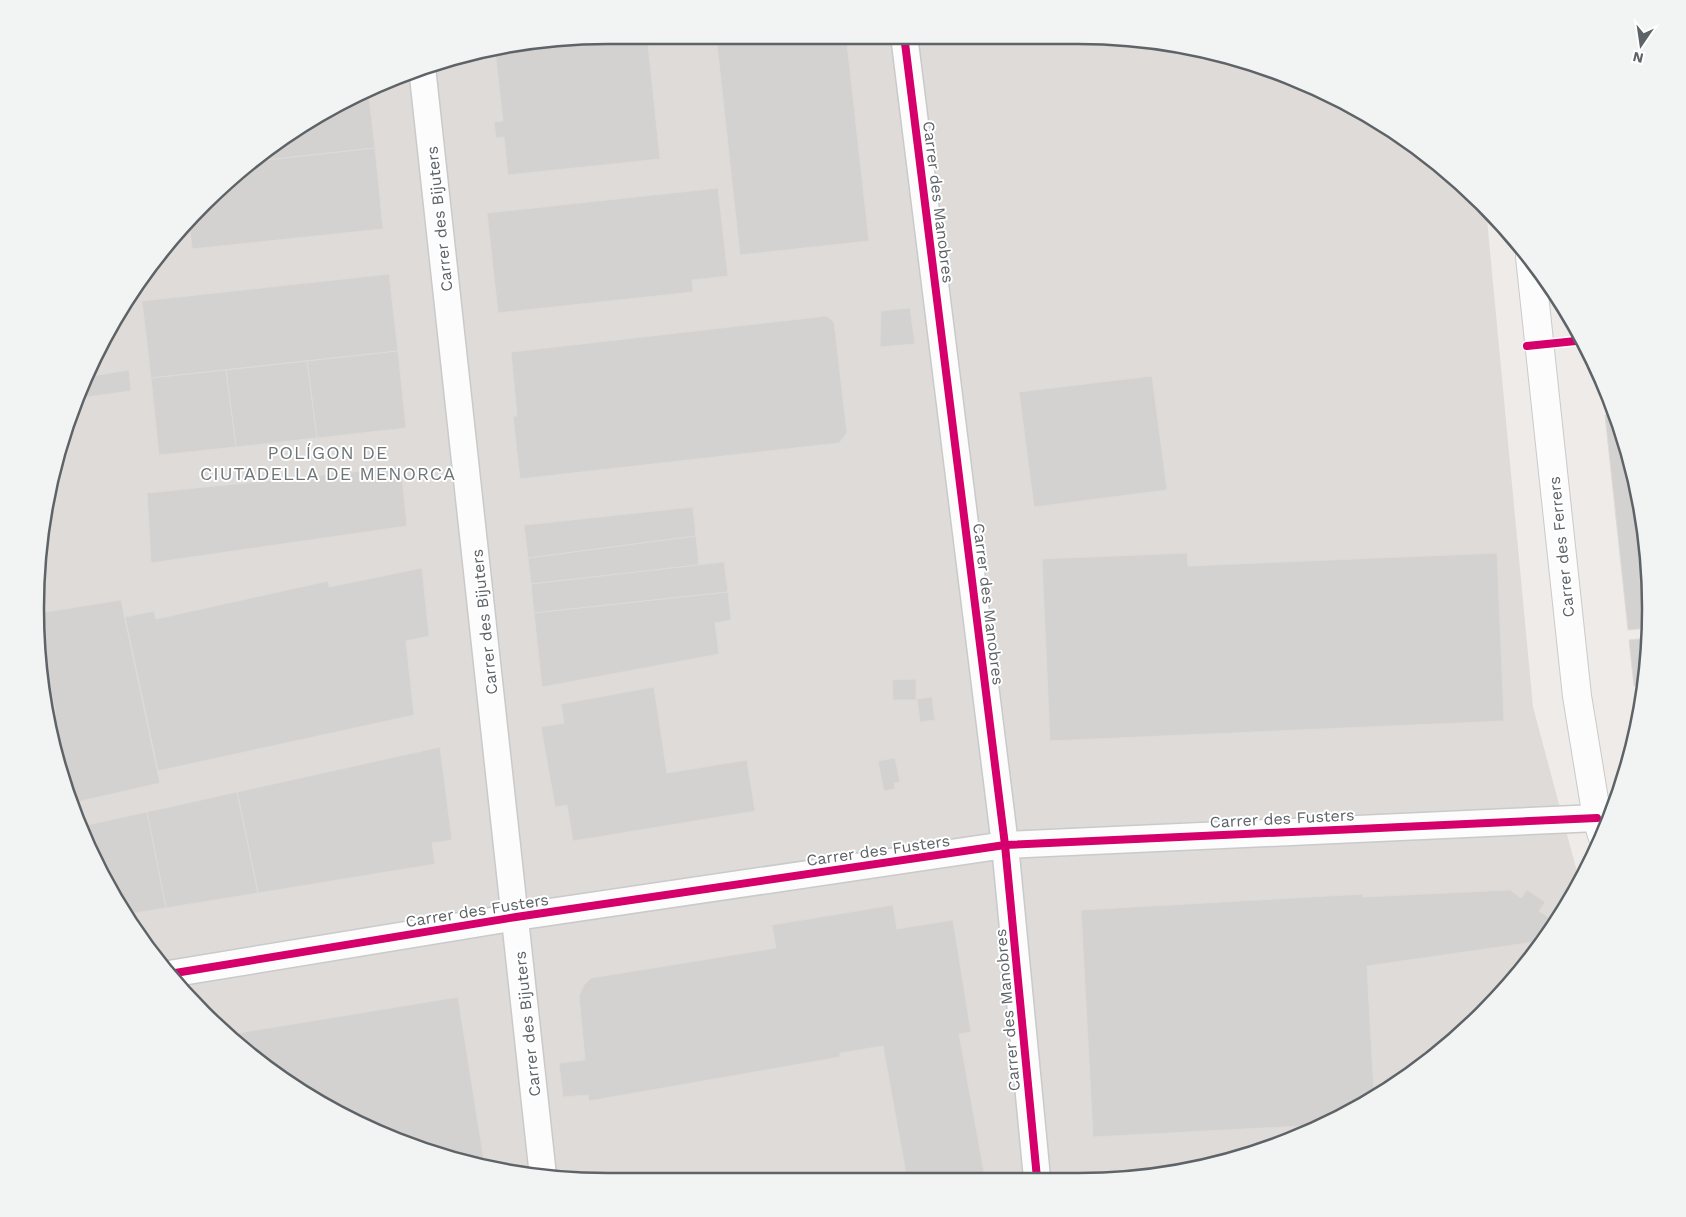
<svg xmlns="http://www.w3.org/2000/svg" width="1686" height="1217" viewBox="0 0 1686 1217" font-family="'Work Sans',sans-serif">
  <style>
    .industrial { fill: #dedbd8 }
    .building { fill: #d4d2d1; stroke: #dddad8 }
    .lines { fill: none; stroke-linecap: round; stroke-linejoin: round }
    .minor-casing { stroke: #cacaca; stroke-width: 29 }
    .tertiary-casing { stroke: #cacaca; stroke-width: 30 }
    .minor { stroke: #fcfcfc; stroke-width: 26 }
    .tertiary { stroke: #fcfcfc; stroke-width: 28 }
    .cycleway-casing { stroke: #fff; stroke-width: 11 }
    .cycleway { stroke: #d6006c; stroke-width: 8 }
    .labels { text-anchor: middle; stroke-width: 4; stroke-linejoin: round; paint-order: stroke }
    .street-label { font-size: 16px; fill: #5d6367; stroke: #fff }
    .neighbourhood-label { font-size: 18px; letter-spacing: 1px; fill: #6e7579; stroke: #fff }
    .rim { fill: none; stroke: #5d6367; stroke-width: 2.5 }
  </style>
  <rect width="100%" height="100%" fill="#eeebe8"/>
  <polygon class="industrial" points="609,35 1078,35 1226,54 1297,79 1396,131 1456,178 1486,209 1533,707 1580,883 1574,895 1509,986 1427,1063 1297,1138 1153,1177 571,1181 460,1162 355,1123 231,1040 154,958 79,828 40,683 40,533 55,460 94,355 177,231 290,131 389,79 460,55"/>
  <g class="building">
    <polygon points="608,35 647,35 660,159 508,175 504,137 496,138 494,122 503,121 495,50"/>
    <polygon points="716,35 846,35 869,241 740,255"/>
    <polygon points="368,90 375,148 257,161 290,131"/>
    <polygon points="375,148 383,229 192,249 189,220 257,161"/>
    <polygon points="718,188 728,276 692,280 693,292 498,313 487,213"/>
    <polygon points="389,274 398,351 151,378 142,301"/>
    <polygon points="910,308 915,344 880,347 881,311"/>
    <polygon points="826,316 834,322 847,433 839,443 520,479 513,416 517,416 511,352"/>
    <polygon points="398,351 406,428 317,438 307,361"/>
    <polygon points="307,361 317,438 236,447 226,370"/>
    <polygon points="129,370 131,391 78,398 86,377"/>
    <polygon points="226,370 236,447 159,455 151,378"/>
    <polygon points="1152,376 1167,490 1034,507 1019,392"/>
    <polygon points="1614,414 1631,460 1650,571 1648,628 1628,630 1605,415"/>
    <polygon points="401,467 407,526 151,563 147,493"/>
    <polygon points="693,507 696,536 528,558 524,525"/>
    <polygon points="696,536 699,565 531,584 528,558"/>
    <polygon points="1187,553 1188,566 1497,553 1504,721 1050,741 1042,559"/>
    <polygon points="724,562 728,592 534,613 531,584"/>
    <polygon points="422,568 429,636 406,641 414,715 158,771 125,617 154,611 156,619 328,581 329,587"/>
    <polygon points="728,592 731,620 715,623 719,654 542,687 534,613"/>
    <polygon points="121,600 160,783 72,803 49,717 56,715 40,637 40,613"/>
    <polygon points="1648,638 1646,685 1634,686 1629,640"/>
    <polygon points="916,679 916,700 893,700 892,680"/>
    <polygon points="654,687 667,773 747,760 755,811 573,841 567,805 555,807 541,727 564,723 561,704"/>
    <polygon points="932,697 935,720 920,722 917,699"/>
    <polygon points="440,747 452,840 432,843 435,864 258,893 237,792"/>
    <polygon points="895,758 900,782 894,783 895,789 884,791 878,761"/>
    <polygon points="237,792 258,893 166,908 147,812"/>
    <polygon points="147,812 166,908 128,914 78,827"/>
    <polygon points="1510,890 1521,898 1527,890 1545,902 1539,911 1549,918 1552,926 1541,941 1367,966 1374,1094 1321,1125 1093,1137 1081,910 1363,894 1363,897"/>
    <polygon points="893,905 897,929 953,920 971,1032 959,1034 985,1178 907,1179 883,1046 840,1053 840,1057 589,1101 588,1095 563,1097 559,1063 585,1060 579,996 584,985 591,978 776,948 772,925"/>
    <polygon points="458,997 485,1167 460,1162 355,1123 226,1035"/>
  </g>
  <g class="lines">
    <defs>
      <g id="minor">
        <polyline points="904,35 1005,845 1037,1178"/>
        <polyline points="422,67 543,1176"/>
        <polyline points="169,974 516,917 1005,845 1597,818"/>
      </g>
      <polyline id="tertiary" points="1530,257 1577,696 1597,818 1602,835"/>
    </defs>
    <use href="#minor" class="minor-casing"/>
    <use href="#tertiary" class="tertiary-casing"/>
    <use href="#minor" class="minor"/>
    <use href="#tertiary" class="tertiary"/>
    <defs>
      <g id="cycleway">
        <polyline points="904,35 1005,845 1037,1178"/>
        <polyline points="1527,346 1576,341 1575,327"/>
        <polyline points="169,974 516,917 1005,845 1597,818"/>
      </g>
    </defs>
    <use href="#cycleway" class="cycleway-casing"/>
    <use href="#cycleway" class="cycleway"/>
  </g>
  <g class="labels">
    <g class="street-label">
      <text transform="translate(939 202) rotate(83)" y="6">Carrer des Manobres</text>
      <text transform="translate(439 219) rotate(-96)" y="6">Carrer des Bijuters</text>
      <text transform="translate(1561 547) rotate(-96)" y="6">Carrer des Ferrers</text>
      <text transform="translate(989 604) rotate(83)" y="6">Carrer des Manobres</text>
      <text transform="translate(484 622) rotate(-96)" y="6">Carrer des Bijuters</text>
      <text transform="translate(1282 818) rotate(-3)" y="6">Carrer des Fusters</text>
      <text transform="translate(878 850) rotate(-8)" y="6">Carrer des Fusters</text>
      <text transform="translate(477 910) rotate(-9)" y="6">Carrer des Fusters</text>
      <text transform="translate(1007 1010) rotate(-95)" y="6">Carrer des Manobres</text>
      <text transform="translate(527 1024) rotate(-96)" y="6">Carrer des Bijuters</text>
    </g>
    <g class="neighbourhood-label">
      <text x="328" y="459">POLÍGON DE<tspan x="328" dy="21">CIUTADELLA DE MENORCA</tspan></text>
    </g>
  </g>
  <path d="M0 0H1686V1217H0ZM608 44H1078A564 564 0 0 1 1642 608V609A564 564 0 0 1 1078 1173H608A564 564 0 0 1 44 609V608A564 564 0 0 1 608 44Z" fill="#f2f3f3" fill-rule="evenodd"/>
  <path class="rim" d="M608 44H1078A564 564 0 0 1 1642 608V609A564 564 0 0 1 1078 1173H608A564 564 0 0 1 44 609V608A564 564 0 0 1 608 44Z"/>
  <g transform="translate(1641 45) rotate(193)" stroke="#ffffff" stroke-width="4" paint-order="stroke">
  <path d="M0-4L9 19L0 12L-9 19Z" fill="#5d6367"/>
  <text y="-8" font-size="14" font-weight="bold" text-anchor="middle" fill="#5d6367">N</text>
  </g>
</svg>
